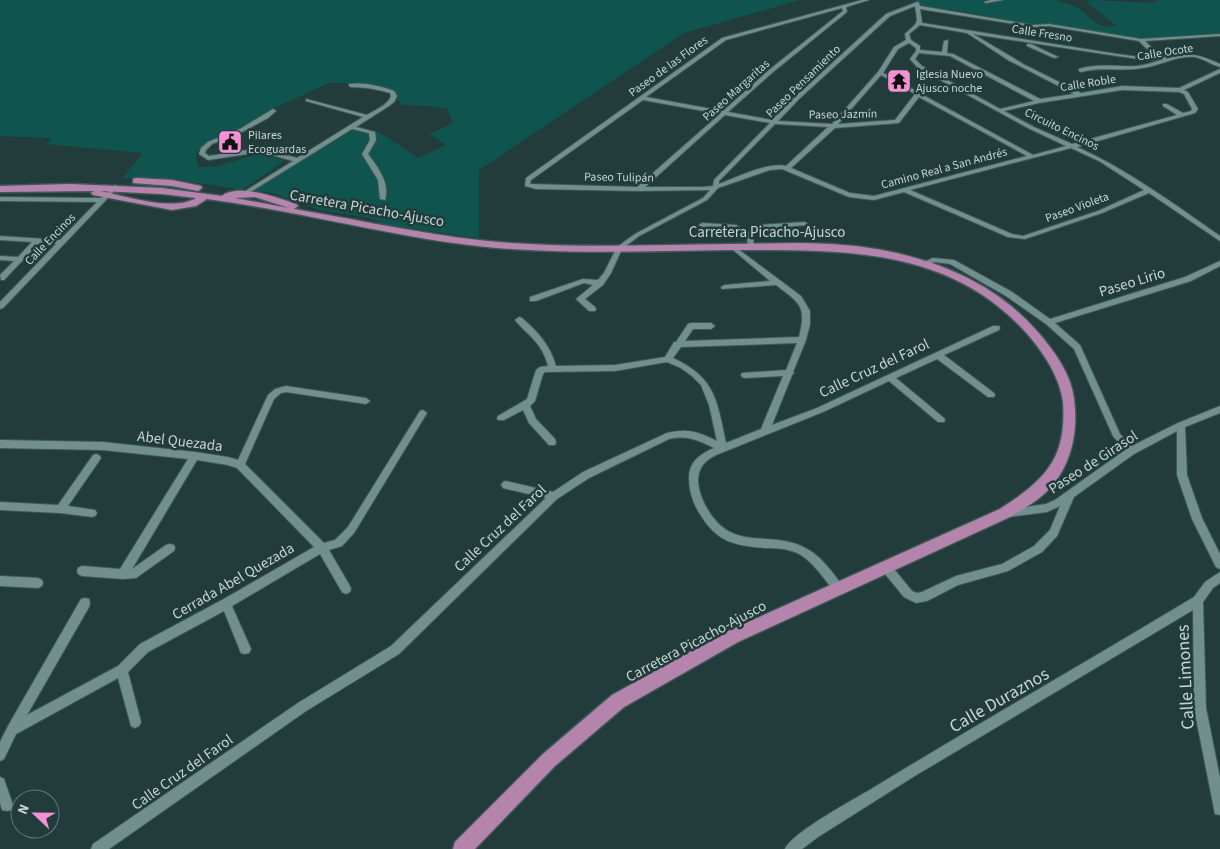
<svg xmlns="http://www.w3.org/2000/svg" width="1220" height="849" viewBox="0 0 1220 849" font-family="'Source Sans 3',sans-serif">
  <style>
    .green { fill: #105450 }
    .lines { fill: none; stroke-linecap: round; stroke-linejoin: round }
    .minor-casing { stroke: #405857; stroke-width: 2 }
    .major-casing { stroke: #405857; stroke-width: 3 }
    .minor { fill: #718f8c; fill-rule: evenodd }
    .major { fill: #b584ac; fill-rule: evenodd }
    .labels { text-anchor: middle; stroke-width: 5; stroke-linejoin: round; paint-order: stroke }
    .far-street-label { font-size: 12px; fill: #c6d5d4; stroke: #213c3a }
    .far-poi-label { font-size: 12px; fill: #c6d5d4; stroke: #213c3a; text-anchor: start }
    .street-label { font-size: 15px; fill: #c6d5d4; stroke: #213c3a }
    .near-street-label { font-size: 18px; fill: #c6d5d4; stroke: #213c3a }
  </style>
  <rect width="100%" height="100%" fill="#213c3a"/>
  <g class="green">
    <polygon points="0,0 800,0 684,33 479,170 479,238 388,225 368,218 319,210 273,193 253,191 263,183 355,129 379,132 418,158 446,145 429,134 453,123 447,109 429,106 403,105 397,99 397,94 391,89 370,84 329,83 268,111 250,123 215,139 202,146 196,154 198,167 218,166 261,153 284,161 242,190 181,180 122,178 143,153 46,144 52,138 0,136"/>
    <path d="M 915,0 L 1056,0 C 1062,4 1065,2 1071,5 C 1091,12 1091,30 1117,26 L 1086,2 L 1092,0 L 1154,3 L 1157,0 L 1220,0 L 1220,34 L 1143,40 L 1051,24 L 1031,25 L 961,11 L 926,7 L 916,3 Z"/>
  </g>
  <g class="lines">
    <defs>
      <g id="minor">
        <path d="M 862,0 L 869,0 L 846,7 L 847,12 L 773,72 L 728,112 L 772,120 L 795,97 L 886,14 L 917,2 L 919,3 L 920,6 L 1033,25 L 1049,24 L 1141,39 L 1220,34 L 1220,36 L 1145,41 L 1152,48 L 1166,57 L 1166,59 C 1189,52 1198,54 1220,64 L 1220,67 C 1212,65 1204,59 1195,57 C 1177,55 1160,66 1142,68 C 1122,72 1102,66 1081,72 L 1079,71 L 1079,69 C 1098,63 1116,67 1136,66 C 1146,65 1155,62 1164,59 L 1147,60 L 1117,56 L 973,34 L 1025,65 L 1081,93 L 1122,86 L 1179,88 L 1220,69 L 1220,73 L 1184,90 L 1188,92 L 1198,109 L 1195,113 L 1077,147 C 1128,170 1174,204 1220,236 L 1220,241 L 1149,193 L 1102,213 L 1025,239 L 1008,237 L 904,192 L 874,200 L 849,197 L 782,169 L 770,170 L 718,188 L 707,200 L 639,236 L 622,249 L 611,273 L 603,285 L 585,299 L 595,307 L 596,309 L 595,311 L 589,311 L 576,299 L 593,285 L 584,283 L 536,301 L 530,301 L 530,297 L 583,279 L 598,280 L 604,273 L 617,247 L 635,234 L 703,198 L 710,190 L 639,191 L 536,189 L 525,186 L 526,178 L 722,38 ZM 915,6 C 918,25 919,21 905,34 L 906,40 L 894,47 L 878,72 L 832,124 L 778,121 L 799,99 L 890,16 ZM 842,8 L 843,11 L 769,70 L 723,111 L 646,97 L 726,40 ZM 920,9 L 1033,27 L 1049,26 L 1139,41 L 1148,50 L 1159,57 L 1147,58 L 1117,54 L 922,23 ZM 920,25 L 967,33 L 1008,60 L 1074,94 L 1040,99 L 953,54 L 947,53 L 948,40 L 944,41 L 942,52 L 920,50 L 920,46 L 911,40 L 909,34 ZM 909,43 L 916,48 L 916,51 L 910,59 L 918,68 L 1030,129 L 1066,146 L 1033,155 L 921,94 L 921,92 L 918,92 L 883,73 L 898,49 ZM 919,53 L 950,56 L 1034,101 L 1000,109 L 922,66 L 915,59 ZM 881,75 L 915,94 L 895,120 L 838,124 ZM 1122,90 L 1179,92 L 1184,94 L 1192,109 L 1191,111 L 1183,113 L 1167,104 L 1163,104 L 1163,106 L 1177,115 L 1072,144 L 1034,127 L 1004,111 L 1039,103 ZM 919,97 L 1027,156 L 874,196 L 850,193 L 791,168 L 835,128 L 899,123 ZM 643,100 L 720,114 L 637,187 L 530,184 L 531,180 ZM 725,115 L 770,123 L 714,180 L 713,186 L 703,187 L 645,187 ZM 775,124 L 828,127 L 786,166 C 768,162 737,177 719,184 L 719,181 ZM 1071,148 L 1099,161 L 1144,190 L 1098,211 L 1023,236 L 1012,234 L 910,190 Z"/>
        <polygon points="991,0 1003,0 986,3 984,2"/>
        <polygon points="1027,44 1031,44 1058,57 1054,58 1027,46"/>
        <path d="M 349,84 C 364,82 380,86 394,91 L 397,96 L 394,102 L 389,106 L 356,127 L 375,132 L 376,140 L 368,154 C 378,168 390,182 385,200 L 380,199 L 378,180 L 362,154 L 370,140 L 369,133 L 352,129 L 244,196 L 242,195 L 242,193 L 293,161 L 261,152 L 208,160 L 199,154 L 201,148 L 208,142 L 240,129 L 273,109 L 276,111 L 268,118 L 244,131 L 212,144 L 206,150 L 205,153 L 209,156 L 261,148 L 297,158 L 363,117 L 306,101 L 306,99 L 367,115 C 375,110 388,105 391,96 L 390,93 C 377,89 364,87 351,87 L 349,86 Z"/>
        <polygon points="115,185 118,187 105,201 3,308 0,309 0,302 56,244 39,243 4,280 1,280 0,275 14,261 0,260 0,256 18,257 32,242 0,240 0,236 60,240 97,202 0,201 0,197 101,198"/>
        <polygon points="805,222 808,224 807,225 761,229 753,236 754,247 751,249 748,247 747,236 735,229 702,227 699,225 702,223 736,225 749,232 759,225"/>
        <path d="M 734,246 L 801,296 L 810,311 L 810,324 L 806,340 L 793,372 L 794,373 L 792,375 L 772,425 L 817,408 L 993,326 L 999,326 L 1000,328 L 999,330 L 944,355 L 994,393 L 995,395 L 994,397 L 988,397 L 937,359 L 896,378 L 944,418 L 945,420 L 944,422 L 938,422 L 889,381 L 823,412 L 716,455 C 704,461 698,468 698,482 C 699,492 703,502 708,510 C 734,554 771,528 807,549 C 822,557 832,572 842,585 L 843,588 L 842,591 L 838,593 L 834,591 C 824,579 815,564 801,555 C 791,549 779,548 767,548 C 736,546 717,543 700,514 C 693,503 689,491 689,478 C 689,462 700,454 714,448 C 698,440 687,435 669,439 L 589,478 L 557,499 L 399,654 L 306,711 L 109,849 L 91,849 L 93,844 L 298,703 L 391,646 L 546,498 L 503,488 L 501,485 L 503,482 L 506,481 L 553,492 L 583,472 L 667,433 C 689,428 698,432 717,441 L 709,405 L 701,385 L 692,376 L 681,368 L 667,362 L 615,371 L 545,372 L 543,374 L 535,401 L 530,406 L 536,419 L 555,439 L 556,442 L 555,445 L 549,445 L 529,423 L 523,410 L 504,420 L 498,420 L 497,418 L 498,416 L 527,399 L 536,370 L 540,367 L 548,366 C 541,341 530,338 515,320 L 519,317 L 522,318 C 538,332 550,345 556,366 L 615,365 L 665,357 L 674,342 L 676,342 L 688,324 L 691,323 L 711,323 L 715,326 L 711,329 L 693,329 L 685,341 L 799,337 C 807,306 800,303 776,285 L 722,289 L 721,287 L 725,285 L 770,281 L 732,249 L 732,247 ZM 797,343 L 786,370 L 742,373 L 741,375 L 742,377 L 745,378 L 783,376 L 761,429 L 726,443 C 717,401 716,378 673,358 L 681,347 Z"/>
        <polygon points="933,258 954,260 1012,292 1050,319 1185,277 1220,261 1220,266 1191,281 1055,323 1080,345 1120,434 1132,446 1178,423 1220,406 1220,413 1185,427 1187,475 1202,518 1220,554 1220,569 1216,567 1192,519 1177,475 1177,431 1134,454 1074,497 1057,536 1042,552 1008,571 958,585 927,601 916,603 904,597 881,569 880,566 881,563 885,561 889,563 912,591 917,593 922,592 956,576 1002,564 1034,546 1050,530 1060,506 1047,512 1008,517 1005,516 1003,513 1005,510 1046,504 1055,500 1125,450 1113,436 1074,349 1046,324 1006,296 950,264 935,262 923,266 919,264"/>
        <polygon points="286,386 366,398 370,401 366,404 286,392 281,393 274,399 245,464 324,543 335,540 348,527 420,411 423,410 427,413 354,533 342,546 329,550 350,586 351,589 350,592 346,594 342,592 320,554 232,606 251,649 249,653 245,654 241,653 224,611 148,652 128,672 141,722 139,726 135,728 131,726 118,678 16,734 4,759 0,761 0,742 8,726 81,599 85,598 89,599 90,603 89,607 27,715 118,666 140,644 222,600 314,547 237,468 228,465 197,460 132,569 166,545 170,544 174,545 175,548 174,551 136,578 123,579 82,576 78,574 77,571 78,568 82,566 120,569 188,459 103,450 0,448 0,440 103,442 195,452 228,457 238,460 268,395 275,389"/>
        <polygon points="96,454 99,455 101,458 99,461 68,506 95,510 97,513 95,516 92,517 60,513 0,510 0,502 58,505 93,455"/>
        <path d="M 1220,572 L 1220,583 L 1213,588 L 1203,602 L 1206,708 L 1220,778 L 1220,815 L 1215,814 L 1214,809 L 1194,708 L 1193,610 L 913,777 L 818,837 L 802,849 L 785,849 C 792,833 851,801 868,791 C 976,725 1086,662 1194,597 L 1205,582 Z"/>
        <polygon points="0,576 38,578 42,580 43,583 42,586 38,588 0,586"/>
        <polygon points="0,777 4,779 13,805 12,810 7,811 2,810 0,803"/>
      </g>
      <g id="major">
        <polygon points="136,178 172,180 201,186 202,188 198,191 172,186 133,183 133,179"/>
        <path d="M 70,184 L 162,188 L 222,196 C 238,183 279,198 296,204 L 298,206 L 294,209 C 366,221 438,238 511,243 C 583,248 657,245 730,244 C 763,244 797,242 830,244 C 905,248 985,272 1036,330 C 1053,349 1071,373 1074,399 C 1079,434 1070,471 1043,495 C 1033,504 1021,510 1010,517 L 738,642 L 624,707 L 555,766 L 475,849 L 453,849 L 455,842 L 543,754 L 612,695 L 726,632 L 1000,509 C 1045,480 1067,459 1063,402 C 1060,378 1045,355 1030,337 C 951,245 839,250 729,250 C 657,251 583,254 511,249 C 409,242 308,212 207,199 L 196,206 L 172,210 L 93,195 L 91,193 L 94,191 L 0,192 L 0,186 ZM 100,191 L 162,194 L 196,198 C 174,212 125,196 100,191 ZM 255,197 L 289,208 L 235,198 Z"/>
      </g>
    </defs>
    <use href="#minor" class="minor-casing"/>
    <use href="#major" class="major-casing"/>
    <use href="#minor" class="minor"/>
    <use href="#major" class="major"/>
  </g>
  <defs>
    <symbol id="temple-square" viewBox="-11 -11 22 22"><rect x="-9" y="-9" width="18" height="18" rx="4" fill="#f491d4" stroke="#213c3a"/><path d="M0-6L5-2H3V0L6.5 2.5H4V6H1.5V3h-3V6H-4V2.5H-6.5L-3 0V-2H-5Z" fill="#111"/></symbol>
    <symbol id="civic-square" viewBox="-11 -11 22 22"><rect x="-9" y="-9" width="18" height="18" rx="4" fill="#f491d4" stroke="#213c3a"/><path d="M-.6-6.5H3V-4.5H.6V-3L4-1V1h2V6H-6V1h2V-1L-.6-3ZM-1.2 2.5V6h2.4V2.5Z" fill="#111"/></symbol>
  </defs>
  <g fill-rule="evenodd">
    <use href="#temple-square" x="885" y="67" width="28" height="28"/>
    <use href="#civic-square" x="216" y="128" width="28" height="28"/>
  </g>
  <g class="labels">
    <g class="far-street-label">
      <text transform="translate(1042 33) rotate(9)" y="4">Calle Fresno</text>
      <text transform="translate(1165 52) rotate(-9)" y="4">Calle Ocote</text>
      <text transform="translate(668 66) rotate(-36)" y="4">Paseo de las Flores</text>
      <text transform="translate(803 81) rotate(-44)" y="4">Paseo Pensamiento</text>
      <text transform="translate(1088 83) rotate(-9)" y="4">Calle Roble</text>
      <text transform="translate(736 90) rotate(-42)" y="4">Paseo Margaritas</text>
      <text transform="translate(843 114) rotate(-1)" y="4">Paseo Jazmín</text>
      <text transform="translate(1062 129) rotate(26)" y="4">Circuito Encinos</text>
      <text transform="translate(944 168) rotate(-15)" y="4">Camino Real a San Andrés</text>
      <text transform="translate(619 177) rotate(1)" y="4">Paseo Tulipán</text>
      <text transform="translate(1077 207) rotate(-20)" y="4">Paseo Violeta</text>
      <text transform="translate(50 239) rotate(-46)" y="4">Calle Encinos</text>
    </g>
    <g class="far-poi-label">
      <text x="916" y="78">Iglesia Nuevo<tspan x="916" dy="14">Ajusco noche</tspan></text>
      <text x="248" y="139">Pilares<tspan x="248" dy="14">Ecoguardas</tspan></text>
    </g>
    <g class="street-label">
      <text transform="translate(367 208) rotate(10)" y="5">Carretera Picacho-Ajusco</text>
      <text x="767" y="237">Carretera Picacho-Ajusco</text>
      <text transform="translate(1132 282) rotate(-17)" y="5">Paseo Lirio</text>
      <text transform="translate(874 368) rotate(-25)" y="5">Calle Cruz del Farol</text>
      <text transform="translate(180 441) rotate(7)" y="5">Abel Quezada</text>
      <text transform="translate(1093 462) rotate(-33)" y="5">Paseo de Girasol</text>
      <text transform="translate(500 528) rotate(-43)" y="5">Calle Cruz del Farol</text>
      <text transform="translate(233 581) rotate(-30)" y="5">Cerrada Abel Quezada</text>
      <text transform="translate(696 641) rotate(-28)" y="5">Carretera Picacho-Ajusco</text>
      <text transform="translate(182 772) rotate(-35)" y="5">Calle Cruz del Farol</text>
    </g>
    <g class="near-street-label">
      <text transform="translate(1185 677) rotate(-93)" y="6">Calle Limones</text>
      <text transform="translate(999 700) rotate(-30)" y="6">Calle Duraznos</text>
    </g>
  </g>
  <g transform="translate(35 814) rotate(292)"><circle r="24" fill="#213c3a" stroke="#637978"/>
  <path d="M0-4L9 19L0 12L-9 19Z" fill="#f491d4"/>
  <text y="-8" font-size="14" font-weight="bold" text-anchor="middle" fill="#c6d5d4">N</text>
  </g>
</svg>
